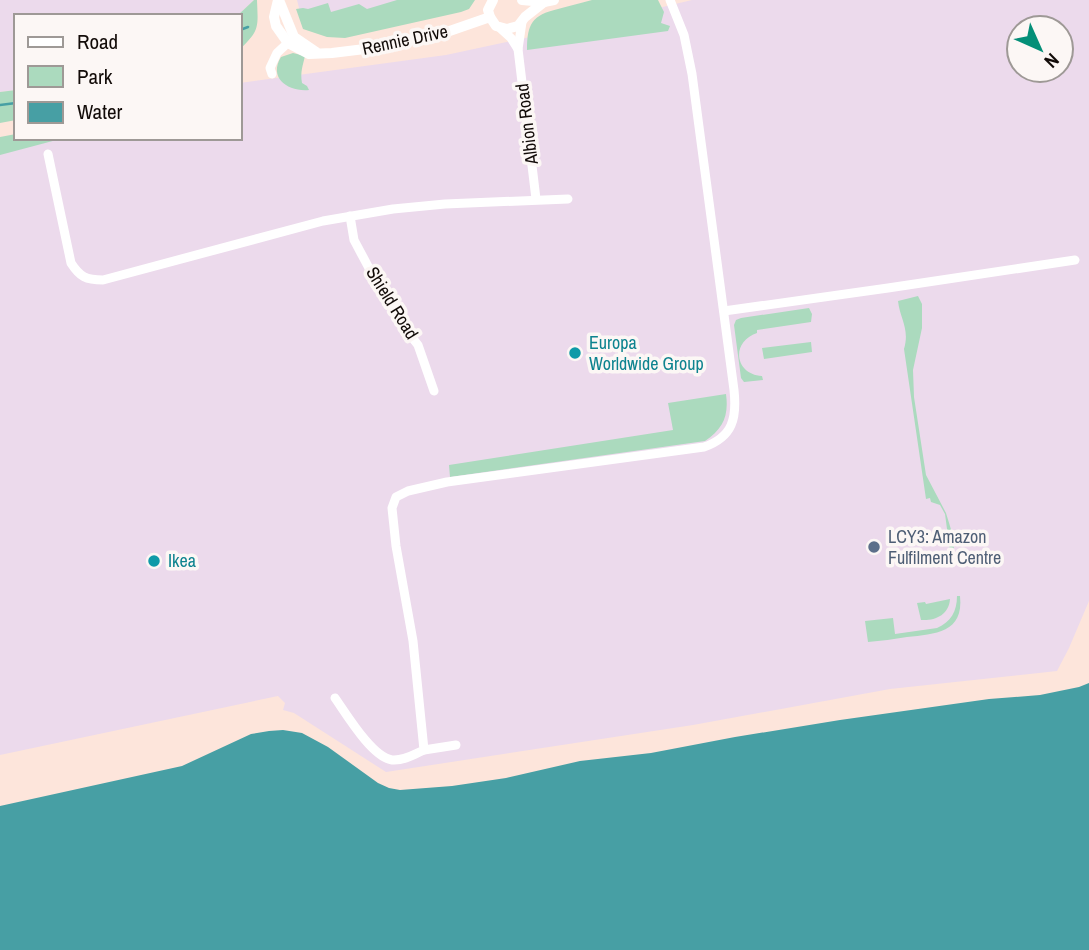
<svg xmlns="http://www.w3.org/2000/svg" width="1089" height="950" viewBox="0 0 1089 950" font-family="'Archivo Narrow',sans-serif">
  <style>
    .industrial { fill: #ecdaec; fill-rule: evenodd }
    .green { fill: #abdabe }
    .water { fill: #479fa4 }
    .lines { fill: none; stroke-linecap: round; stroke-linejoin: round }
    .stream { stroke: #479fa4; stroke-width: 2.5 }
    .minor { stroke: #fff; stroke-width: 9 }
    .tertiary { stroke: #fff; stroke-width: 10 }
    .culture-dot { fill: #0f9aa8; stroke: #fcf7f5; stroke-width: 2.5 }
    .service-dot { fill: #5c6f8a; stroke: #fcf7f5; stroke-width: 2.5 }
    .labels { text-anchor: middle; stroke-width: 7; stroke-linejoin: round; paint-order: stroke }
    .street-label { font-size: 18px; fill: #120b08; stroke: #fcf7f5 }
    .culture-label { font-size: 18px; fill: #0d838f; stroke: #fcf7f5; text-anchor: start }
    .service-label { font-size: 18px; fill: #4e5e75; stroke: #fcf7f5; text-anchor: start }
  </style>
  <rect width="100%" height="100%" fill="#fde5db"/>
  <g class="industrial">
    <polygon points="0,0 254,0 237,16 16,16 16,90 0,92"/>
    <polygon points="297,0 426,0 304,28"/>
    <path d="M 692,0 L 1089,0 L 1089,601 L 1069,648 L 1057,671 L 890,689 L 693,725 L 386,772 L 294,713 L 283,710 L 285,703 L 278,696 L 0,755 L 0,151 L 59,138 L 240,138 L 240,83 L 446,55 L 600,22 ZM 1019,28 L 1061,28 L 1061,70 L 1019,70 Z"/>
  </g>
  <g class="green">
    <path d="M 254,0 L 257,0 C 258,27 260,30 240,49 L 240,16 L 237,16 Z"/>
    <polygon points="397,0 475,0 469,9 461,12 345,38 327,37 303,29 296,9 303,8 308,9 328,3 331,12 359,4 367,9"/>
    <path d="M 592,0 L 658,0 L 664,12 L 661,23 L 670,26 L 668,31 L 527,50 C 527,24 532,15 558,9 C 569,6 581,3 592,0 Z"/>
    <path d="M 293,53 L 305,56 C 303,65 300,72 302,83 L 307,86 L 309,90 C 288,92 268,78 281,57 Z"/>
    <polygon points="16,90 16,120 0,123 0,92"/>
    <polygon points="16,134 16,138 64,138 0,155 0,137"/>
    <path d="M 918,296 L 922,304 L 922,328 L 913,370 L 914,397 L 926,475 L 946,513 L 953,536 L 955,566 L 952,566 L 945,514 L 940,505 L 931,502 L 930,498 L 926,499 L 904,349 C 910,329 900,319 898,301 Z"/>
    <path d="M 809,308 L 812,314 L 811,322 L 757,330 L 757,333 C 730,342 735,375 762,376 L 763,380 L 744,382 L 741,378 L 734,325 L 736,320 L 741,318 Z"/>
    <polygon points="811,342 812,352 764,359 762,348"/>
    <path d="M 726,394 C 729,416 723,429 705,441 L 450,477 L 449,465 L 673,430 L 668,403 Z"/>
    <path d="M 957,596 L 960,596 C 964,633 935,634 907,637 C 894,639 881,641 868,642 L 865,621 L 893,618 L 895,634 L 937,628 C 951,622 957,611 957,596 Z"/>
    <path d="M 950,599 C 949,615 935,621 921,620 L 917,603 L 925,602 L 926,604 Z"/>
  </g>
  <polygon class="water" points="1089,683 1089,950 0,950 0,806 182,766 251,734 269,731 283,730 302,733 328,747 378,783 389,788 400,790 452,786 506,778 580,761 651,753 735,737 840,720 989,699 1040,695 1079,687"/>
  <g class="lines">
    <g class="stream">
      <polyline points="240,30 248,27"/>
      <polyline points="0,105 16,103"/>
    </g>
    <g class="minor">
      <polyline points="522,22 518,49 536,199"/>
      <polyline points="501,29 511,38 518,49"/>
      <polyline points="272,74 270,68 277,53 292,39"/>
      <path d="M 48,154 L 71,263 C 80,277 86,280 103,280 L 323,221 L 393,209 L 445,204 L 568,199"/>
      <polyline points="350,216 354,240 370,270 410,335 418,345 434,391"/>
      <polyline points="724,311 888,288 1075,260"/>
      <path d="M 335,698 C 347,715 372,757 392,760 C 404,761 415,754 424,750 L 413,641 L 396,546 L 392,508 L 396,497 L 408,491 L 447,482 L 704,447 C 733,437 737,418 734,390 L 692,74 L 684,35 L 670,0"/>
      <polyline points="424,750 456,745"/>
    </g>
    <g class="tertiary">
      <polyline points="278,0 274,17 276,26 288,43 309,54 332,53 373,48 441,34 490,17"/>
      <polyline points="279,0 294,37 316,52"/>
      <polyline points="493,0 488,10 490,17 496,26 507,29 518,26 525,17 544,2"/>
      <polyline points="522,0 544,2 554,0"/>
    </g>
  </g>
  <g class="culture-dot">
    <circle cx="575" cy="353" r="7"/>
    <circle cx="154" cy="561" r="7"/>
  </g>
  <circle class="service-dot" cx="874" cy="547" r="7"/>
  <g class="labels">
    <g class="street-label">
      <text transform="translate(405 40) rotate(-12)" y="6">Rennie Drive</text>
      <text transform="translate(527 124) rotate(-97)" y="6">Albion Road</text>
      <text transform="translate(392 303) rotate(58)" y="6">Shield Road</text>
    </g>
    <g class="culture-label">
      <text x="589" y="349">Europa<tspan x="589" dy="21">Worldwide Group</tspan></text>
      <text x="168" y="567">Ikea</text>
    </g>
    <g class="service-label">
      <text x="888" y="543">LCY3: Amazon<tspan x="888" dy="21">Fulfilment Centre</tspan></text>
    </g>
  </g>
  <rect x="14" y="14" width="228" height="126" fill="#fcf7f5" stroke="#9e9996" stroke-width="2"/>
  <rect x="28" y="37" width="35" height="10" fill="#ffffff" stroke="#9e9996" stroke-width="2"/>
  <text x="77" y="49" font-size="21" fill="#120b08">Road</text>
  <rect x="28" y="66" width="35" height="21" fill="#abdabe" stroke="#9e9996" stroke-width="2"/>
  <text x="77" y="84" font-size="21" fill="#120b08">Park</text>
  <rect x="28" y="102" width="35" height="21" fill="#479fa4" stroke="#9e9996" stroke-width="2"/>
  <text x="77" y="119" font-size="21" fill="#120b08">Water</text>
  <g transform="translate(1040 49) rotate(135)"><circle r="33" fill="#fcf7f5" stroke="#9e9996" stroke-width="2"/>
  <path d="M0-5L12 26L0 18L-12 26Z" fill="#048f78"/>
  <text y="-10" font-size="19" font-weight="bold" text-anchor="middle" fill="#120b08">N</text>
  </g>
</svg>
